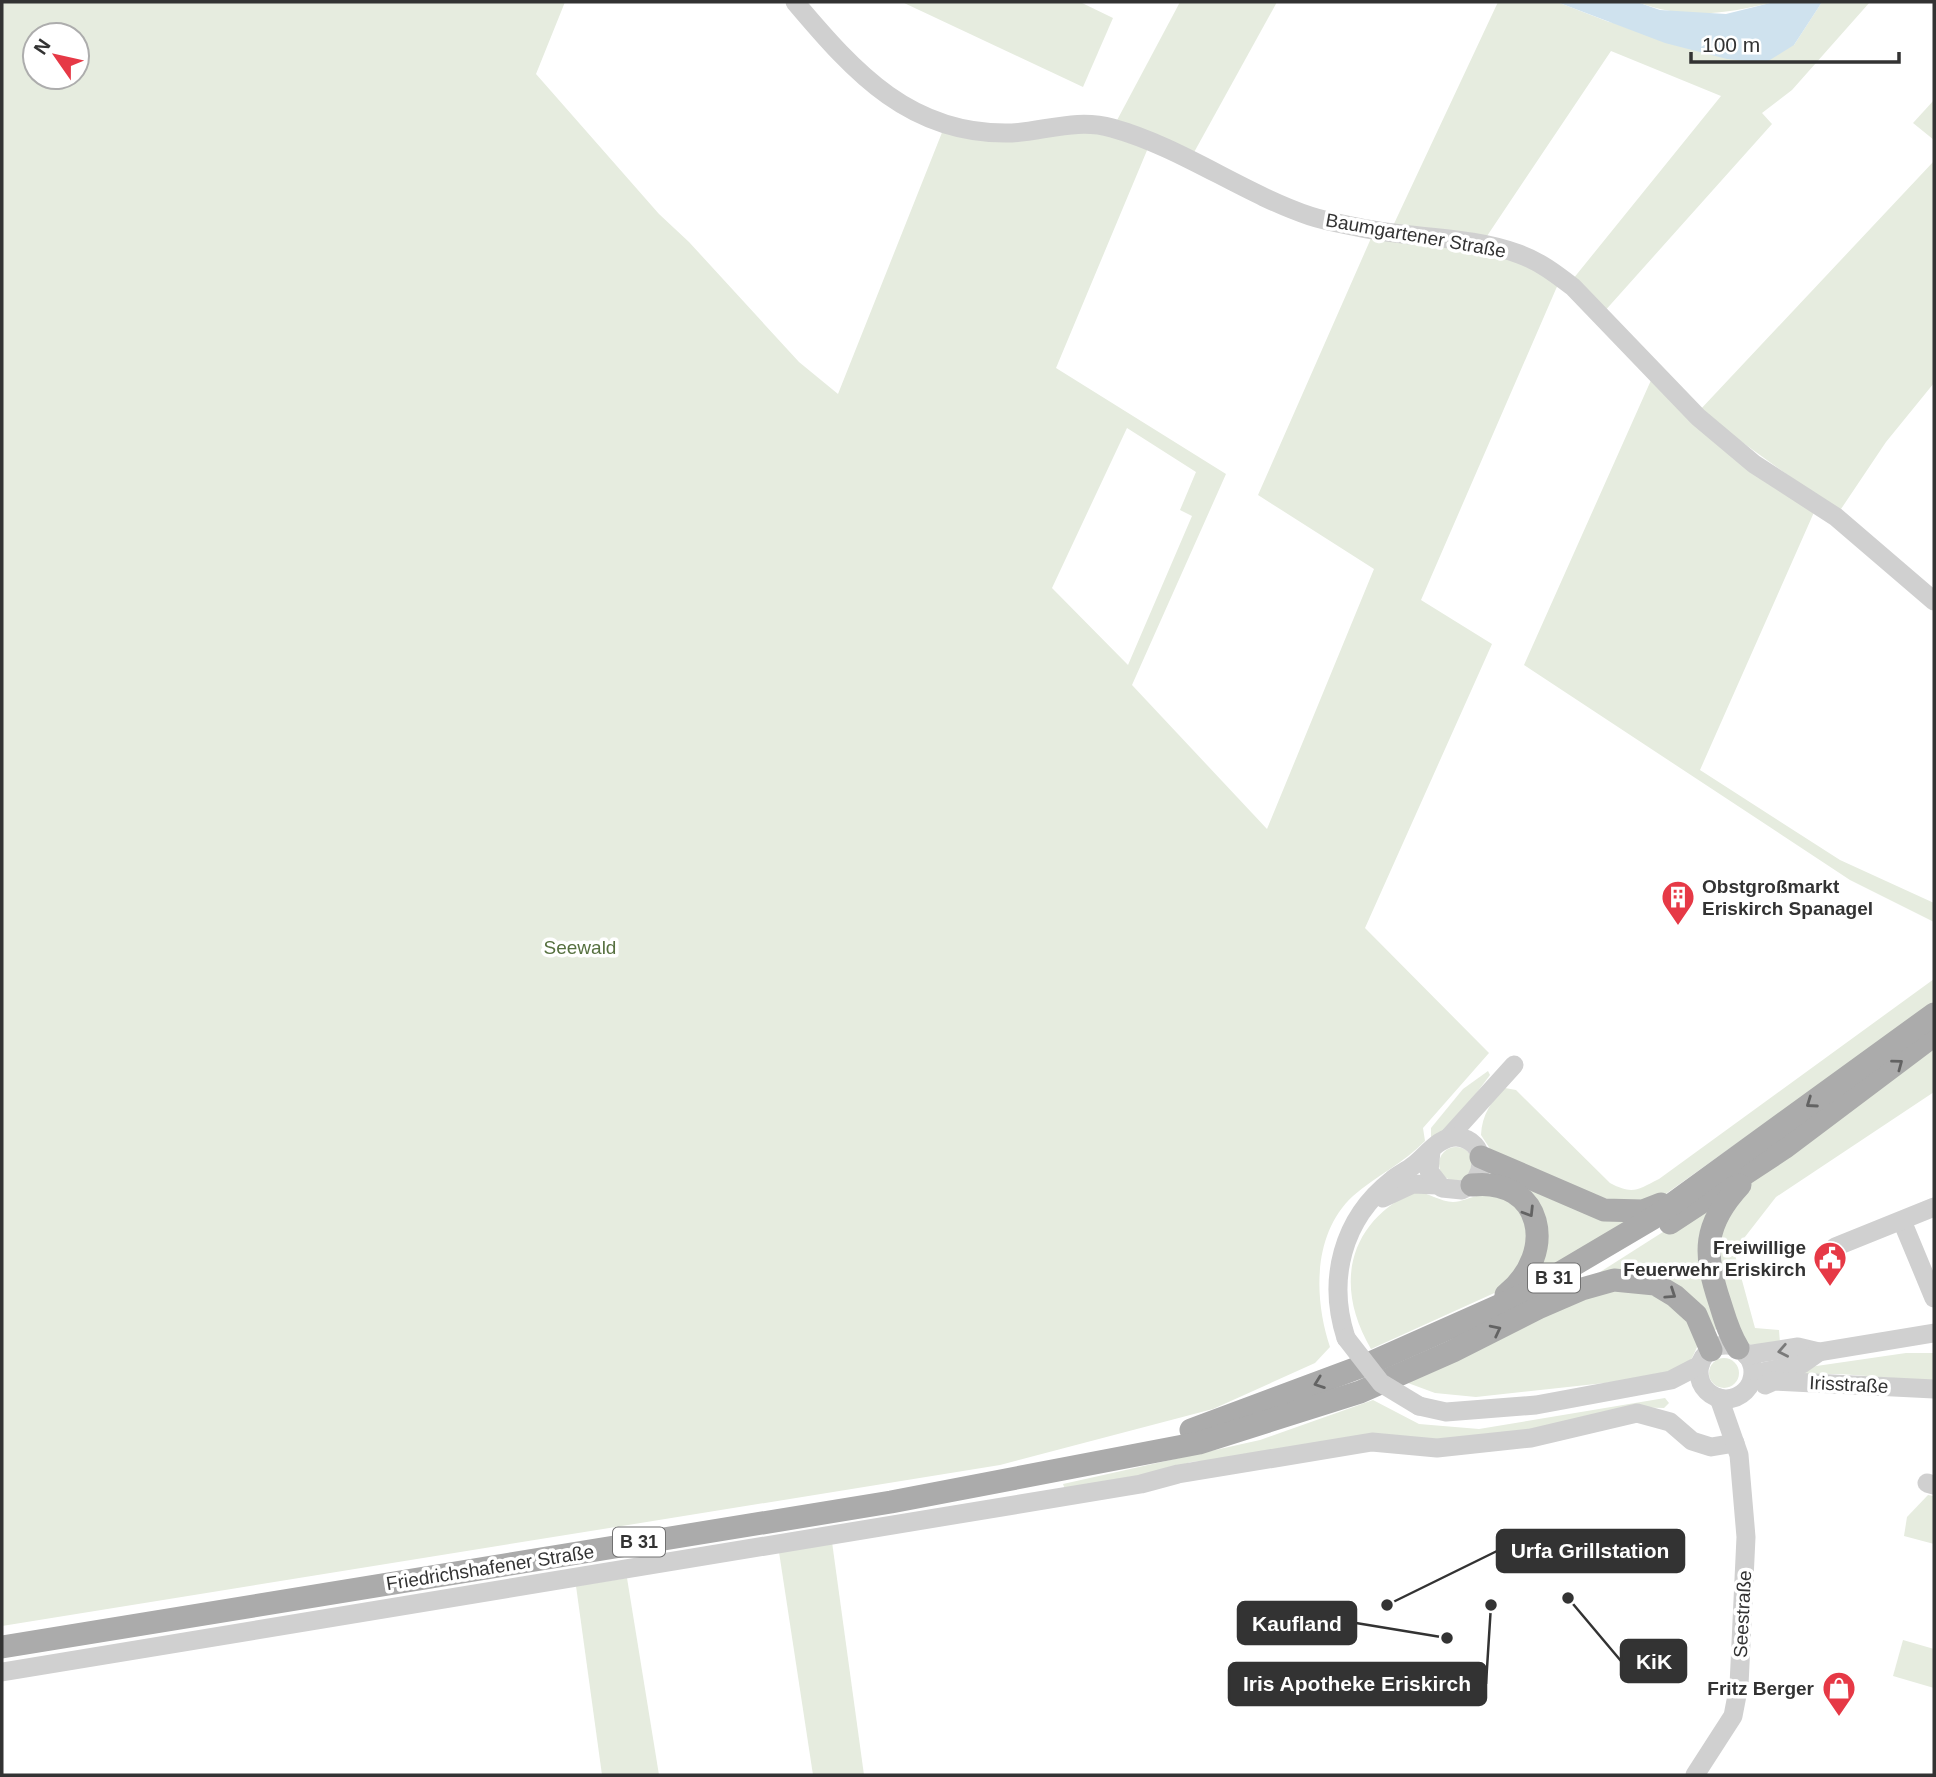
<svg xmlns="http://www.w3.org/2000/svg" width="1936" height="1777" viewBox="0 0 1936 1777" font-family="Arial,sans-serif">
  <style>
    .green { fill: #e6ecdf; fill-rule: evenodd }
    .water { fill: #cfe2ee }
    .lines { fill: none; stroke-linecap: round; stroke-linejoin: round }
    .minor { stroke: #d0d0d0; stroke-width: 19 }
    .major { stroke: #ababab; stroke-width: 23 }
    .minor-bridge { stroke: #d0d0d0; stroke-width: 19 }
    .oneway { stroke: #636363 }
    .oneway2 { stroke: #7a7a7a }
    .labels { text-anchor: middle; stroke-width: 7; stroke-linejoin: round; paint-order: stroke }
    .shield { fill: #fff; stroke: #707070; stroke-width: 2 }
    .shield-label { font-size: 18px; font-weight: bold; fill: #333 }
    .street-label { font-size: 19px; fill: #333; stroke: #fff }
    .poi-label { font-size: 19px; font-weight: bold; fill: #333; stroke: #fff; text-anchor: end }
    .park-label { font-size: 19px; fill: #56703f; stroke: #fff }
    .leader { fill: none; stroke: #333; stroke-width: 2.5 }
    .callout-dot { fill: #333; stroke: #fff; stroke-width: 2.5 }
    .callout { fill: #333; stroke: #333; stroke-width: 2.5 }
    .callout-label { font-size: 21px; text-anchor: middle; font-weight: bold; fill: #fff }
  </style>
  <rect width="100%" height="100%" fill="#fff"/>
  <g class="green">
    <path d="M 2,2 L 565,2 L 536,74 L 659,214 L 689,242 L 799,362 L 838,394 L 943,130 L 1087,129 L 1148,148 L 1056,368 L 1226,474 L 1132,685 L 1267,829 L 1374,569 L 1258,495 L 1372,236 L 1516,258 L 1559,282 L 1421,600 L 1492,644 L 1365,928 L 1489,1053 L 1423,1128 L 1425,1141 C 1404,1163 1376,1176 1353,1196 C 1312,1234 1314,1299 1330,1347 L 1315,1363 L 1213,1409 L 1000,1465 L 2,1626 ZM 35,35 L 77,35 L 77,77 L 35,77 ZM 1127,428 L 1196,472 L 1180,510 L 1192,516 L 1128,665 L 1052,588 Z"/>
    <polygon points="902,2 1080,2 1113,18 1083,87"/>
    <polygon points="1180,2 1277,2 1192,156 1115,124"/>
    <polygon points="1498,2 1557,2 1609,22 1794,45 1822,2 1870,2 1792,90 1762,113 1772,124 1603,313 1573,279 1721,96 1611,51 1485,239 1392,228"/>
    <path d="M 1637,2 L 1774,2 C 1725,14 1686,20 1637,2 Z"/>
    <polygon points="1934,100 1934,140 1913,123"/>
    <polygon points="1934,161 1934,383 1886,442 1839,512 1699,411"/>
    <polygon points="1652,378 1815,510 1700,770 1840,860 1934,903 1934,922 1850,880 1524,665"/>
    <path d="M 1934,979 L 1934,1003 L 1660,1198 L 1630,1207 L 1498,1161 L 1481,1135 C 1482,1115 1491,1101 1505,1088 L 1516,1090 L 1610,1183 C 1633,1195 1637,1190 1659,1179 Z"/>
    <polygon points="1934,1045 1934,1092 1776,1197 1734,1251 1755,1328 1779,1330 1780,1343 1747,1345 1714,1269 1719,1222 1740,1191"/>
    <polygon points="1488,1071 1490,1075 1451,1127 1431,1140 1431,1128 1463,1089"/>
    <circle cx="1456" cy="1164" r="17"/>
    <polygon points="1498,1174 1635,1219 1530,1285 1545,1245"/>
    <path d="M 1415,1191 C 1427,1192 1441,1202 1453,1202 C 1461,1202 1471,1197 1480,1195 C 1514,1190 1527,1219 1531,1247 L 1501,1290 L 1371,1349 C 1334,1286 1347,1223 1415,1191 Z"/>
    <polygon points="1721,1195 1715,1207 1719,1329 1714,1330 1649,1273 1629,1270 1597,1274"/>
    <polygon points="1634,1285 1679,1304 1699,1343 1692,1358 1682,1367 1661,1375 1614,1382 1476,1397 1435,1393 1408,1383 1576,1301"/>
    <polygon points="1906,1353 1934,1353 1934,1381 1840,1374 1782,1374 1782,1371"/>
    <circle cx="1724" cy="1373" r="15"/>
    <polygon points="1665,1398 1669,1403 1664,1408 1631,1407 1532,1431 1191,1462 1147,1476 1066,1492 1063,1484 1260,1440 1373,1400 1419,1424 1479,1429"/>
    <polygon points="1928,1495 1934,1496 1934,1544 1904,1536 1907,1517"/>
    <polygon points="832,1542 864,1775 813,1775 779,1552"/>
    <polygon points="627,1578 659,1775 602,1775 576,1586"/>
    <polygon points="1903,1640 1934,1649 1934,1688 1893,1676"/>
  </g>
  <polygon class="water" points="1557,2 1637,2 1660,10 1726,14 1774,2 1822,2 1794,45 1765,63 1727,59 1665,43"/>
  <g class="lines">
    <g class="minor">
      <path d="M 795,2 C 855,73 911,136 1012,133 C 1046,131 1077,118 1112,128 C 1181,147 1242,193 1310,216 C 1325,221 1342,224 1357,227 C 1410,239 1468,235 1519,254 C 1539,261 1556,274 1573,287 L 1698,417 L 1754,464 L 1836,517 L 1934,601"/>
      <polyline points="1448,1138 1514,1065"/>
      <polyline points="1383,1198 1413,1184 1437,1185"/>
      <polyline points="1902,1221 1934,1298"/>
      <polyline points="1835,1247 1934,1207"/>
      <path d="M 1346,1338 C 1327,1280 1342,1219 1392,1180 C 1399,1174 1407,1171 1414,1165 C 1427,1155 1439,1136 1457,1137 C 1488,1140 1488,1180 1462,1190 L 1442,1188 L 1429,1171 L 1431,1151"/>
      <circle cx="1726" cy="1372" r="27"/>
      <polyline points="1746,1355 1798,1347 1819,1352 1934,1333"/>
      <polyline points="1757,1373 1802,1364 1819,1352"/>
      <polyline points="1765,1385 1774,1381 1934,1389"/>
      <polyline points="1419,1406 1446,1412 1536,1405 1671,1380 1700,1365"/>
      <polyline points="1927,1483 1934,1485"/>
      <polyline points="2,1672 1141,1484 1178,1474 1372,1442 1437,1448 1531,1438 1637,1413 1670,1422 1692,1441 1711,1447 1735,1443"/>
      <polyline points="1695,1775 1733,1716 1739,1685 1746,1537 1739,1455 1719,1398"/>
    </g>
    <g class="major">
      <polyline points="1481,1157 1604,1210 1643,1211 1661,1204"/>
      <path d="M 1472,1185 C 1542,1177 1559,1252 1506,1295"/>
      <polyline points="1670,1223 1784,1148 1934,1035"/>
      <path d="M 1738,1348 C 1729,1334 1725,1319 1720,1303 C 1703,1253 1703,1225 1740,1185"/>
      <polyline points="1191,1430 1368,1364 1521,1296 1653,1218 1934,1014"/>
      <polyline points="2,1647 891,1502 1199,1443 1360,1392 1453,1351 1538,1308 1582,1289 1614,1280 1655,1284 1675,1296 1696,1315 1711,1350"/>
    </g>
    <polyline class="minor-bridge" points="1346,1338 1381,1383 1419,1406"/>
  </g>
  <defs><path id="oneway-chevron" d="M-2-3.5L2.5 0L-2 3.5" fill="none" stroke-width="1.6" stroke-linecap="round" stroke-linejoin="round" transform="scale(1.75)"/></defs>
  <g class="oneway">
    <use href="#oneway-chevron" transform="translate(1898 1064) rotate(-37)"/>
    <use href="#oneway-chevron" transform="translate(1811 1103) rotate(145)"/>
    <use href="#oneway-chevron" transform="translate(1529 1212) rotate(58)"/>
    <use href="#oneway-chevron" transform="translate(1671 1294) rotate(34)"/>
    <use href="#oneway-chevron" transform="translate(1496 1330) rotate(-27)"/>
    <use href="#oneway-chevron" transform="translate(1319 1383) rotate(160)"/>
  </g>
  <use class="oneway2" href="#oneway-chevron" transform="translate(1783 1351) rotate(169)"/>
  <defs>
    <symbol id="building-pin" viewBox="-11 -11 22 30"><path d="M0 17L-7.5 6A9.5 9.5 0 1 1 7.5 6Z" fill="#e63946" stroke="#fff"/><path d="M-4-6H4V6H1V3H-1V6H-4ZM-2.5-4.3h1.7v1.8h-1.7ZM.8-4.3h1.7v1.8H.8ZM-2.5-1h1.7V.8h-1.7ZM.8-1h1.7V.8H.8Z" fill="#fff"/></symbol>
    <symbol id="civic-pin" viewBox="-11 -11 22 30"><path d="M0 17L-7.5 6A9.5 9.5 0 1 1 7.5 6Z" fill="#e63946" stroke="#fff"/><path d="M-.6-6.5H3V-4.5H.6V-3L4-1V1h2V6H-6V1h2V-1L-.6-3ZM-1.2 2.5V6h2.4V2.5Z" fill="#fff"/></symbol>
    <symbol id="shop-pin" viewBox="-11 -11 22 30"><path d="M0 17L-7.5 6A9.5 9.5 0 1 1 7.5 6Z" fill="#e63946" stroke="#fff"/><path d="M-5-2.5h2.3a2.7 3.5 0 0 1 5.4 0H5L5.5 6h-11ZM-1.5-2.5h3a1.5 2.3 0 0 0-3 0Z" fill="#fff"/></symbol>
  </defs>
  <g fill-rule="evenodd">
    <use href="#building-pin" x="1659" y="878" width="38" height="52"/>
    <use href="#civic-pin" x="1811" y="1239" width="38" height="52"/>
    <use href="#shop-pin" x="1820" y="1669" width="38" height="52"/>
  </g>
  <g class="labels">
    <g class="shield">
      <rect x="1528" y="1263.5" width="52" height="29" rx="5"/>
      <rect x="613" y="1527.5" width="52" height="29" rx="5"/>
    </g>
    <g class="shield-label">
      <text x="1554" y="1284">B 31</text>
      <text x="639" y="1548">B 31</text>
    </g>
    <g class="street-label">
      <text transform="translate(1416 235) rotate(10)" y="7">Baumgartener Straße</text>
      <text transform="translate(1849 1384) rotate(3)" y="7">Irisstraße</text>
      <text transform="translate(490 1567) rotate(-9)" y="7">Friedrichshafener Straße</text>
      <text transform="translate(1742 1614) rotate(-87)" y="7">Seestraße</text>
    </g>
    <g class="poi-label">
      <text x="1702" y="893" text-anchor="start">Obstgroßmarkt<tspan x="1702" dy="22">Eriskirch Spanagel</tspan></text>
      <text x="1806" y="1254">Freiwillige<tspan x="1806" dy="22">Feuerwehr Eriskirch</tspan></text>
      <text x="1814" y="1695">Fritz Berger</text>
    </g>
    <g class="park-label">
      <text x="580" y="954">Seewald</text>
    </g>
  </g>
  <path class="leader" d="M1387 1605L1497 1551M1447 1638L1356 1623M1568 1598L1621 1661M1491 1605L1486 1684"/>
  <g class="callout-dot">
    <circle cx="1387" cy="1605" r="7"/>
    <circle cx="1447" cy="1638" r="7"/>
    <circle cx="1568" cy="1598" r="7"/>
    <circle cx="1491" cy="1605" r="7"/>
  </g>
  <g class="callout">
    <rect x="1497" y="1530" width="187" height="42" rx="7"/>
    <rect x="1238" y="1602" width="118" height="42" rx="7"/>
    <rect x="1621" y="1640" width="65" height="42" rx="7"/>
    <rect x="1229" y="1663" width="257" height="42" rx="7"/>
  </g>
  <g class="callout-label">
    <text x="1590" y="1558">Urfa Grillstation</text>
    <text x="1297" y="1631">Kaufland</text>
    <text x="1654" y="1669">KiK</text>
    <text x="1357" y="1691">Iris Apotheke Eriskirch</text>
  </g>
  <rect width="1936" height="1777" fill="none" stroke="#333333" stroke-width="7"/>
  <g transform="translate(56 56) rotate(304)"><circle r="33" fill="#ffffff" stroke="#adadad" stroke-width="2"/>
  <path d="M0-5L12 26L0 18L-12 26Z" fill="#e63946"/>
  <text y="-10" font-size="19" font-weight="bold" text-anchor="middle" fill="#333333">N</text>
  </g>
  <path d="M1691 52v10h208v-10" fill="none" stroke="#333333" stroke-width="3.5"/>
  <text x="1702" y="52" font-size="21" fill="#333333" stroke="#ffffff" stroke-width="5" paint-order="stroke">100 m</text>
</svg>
